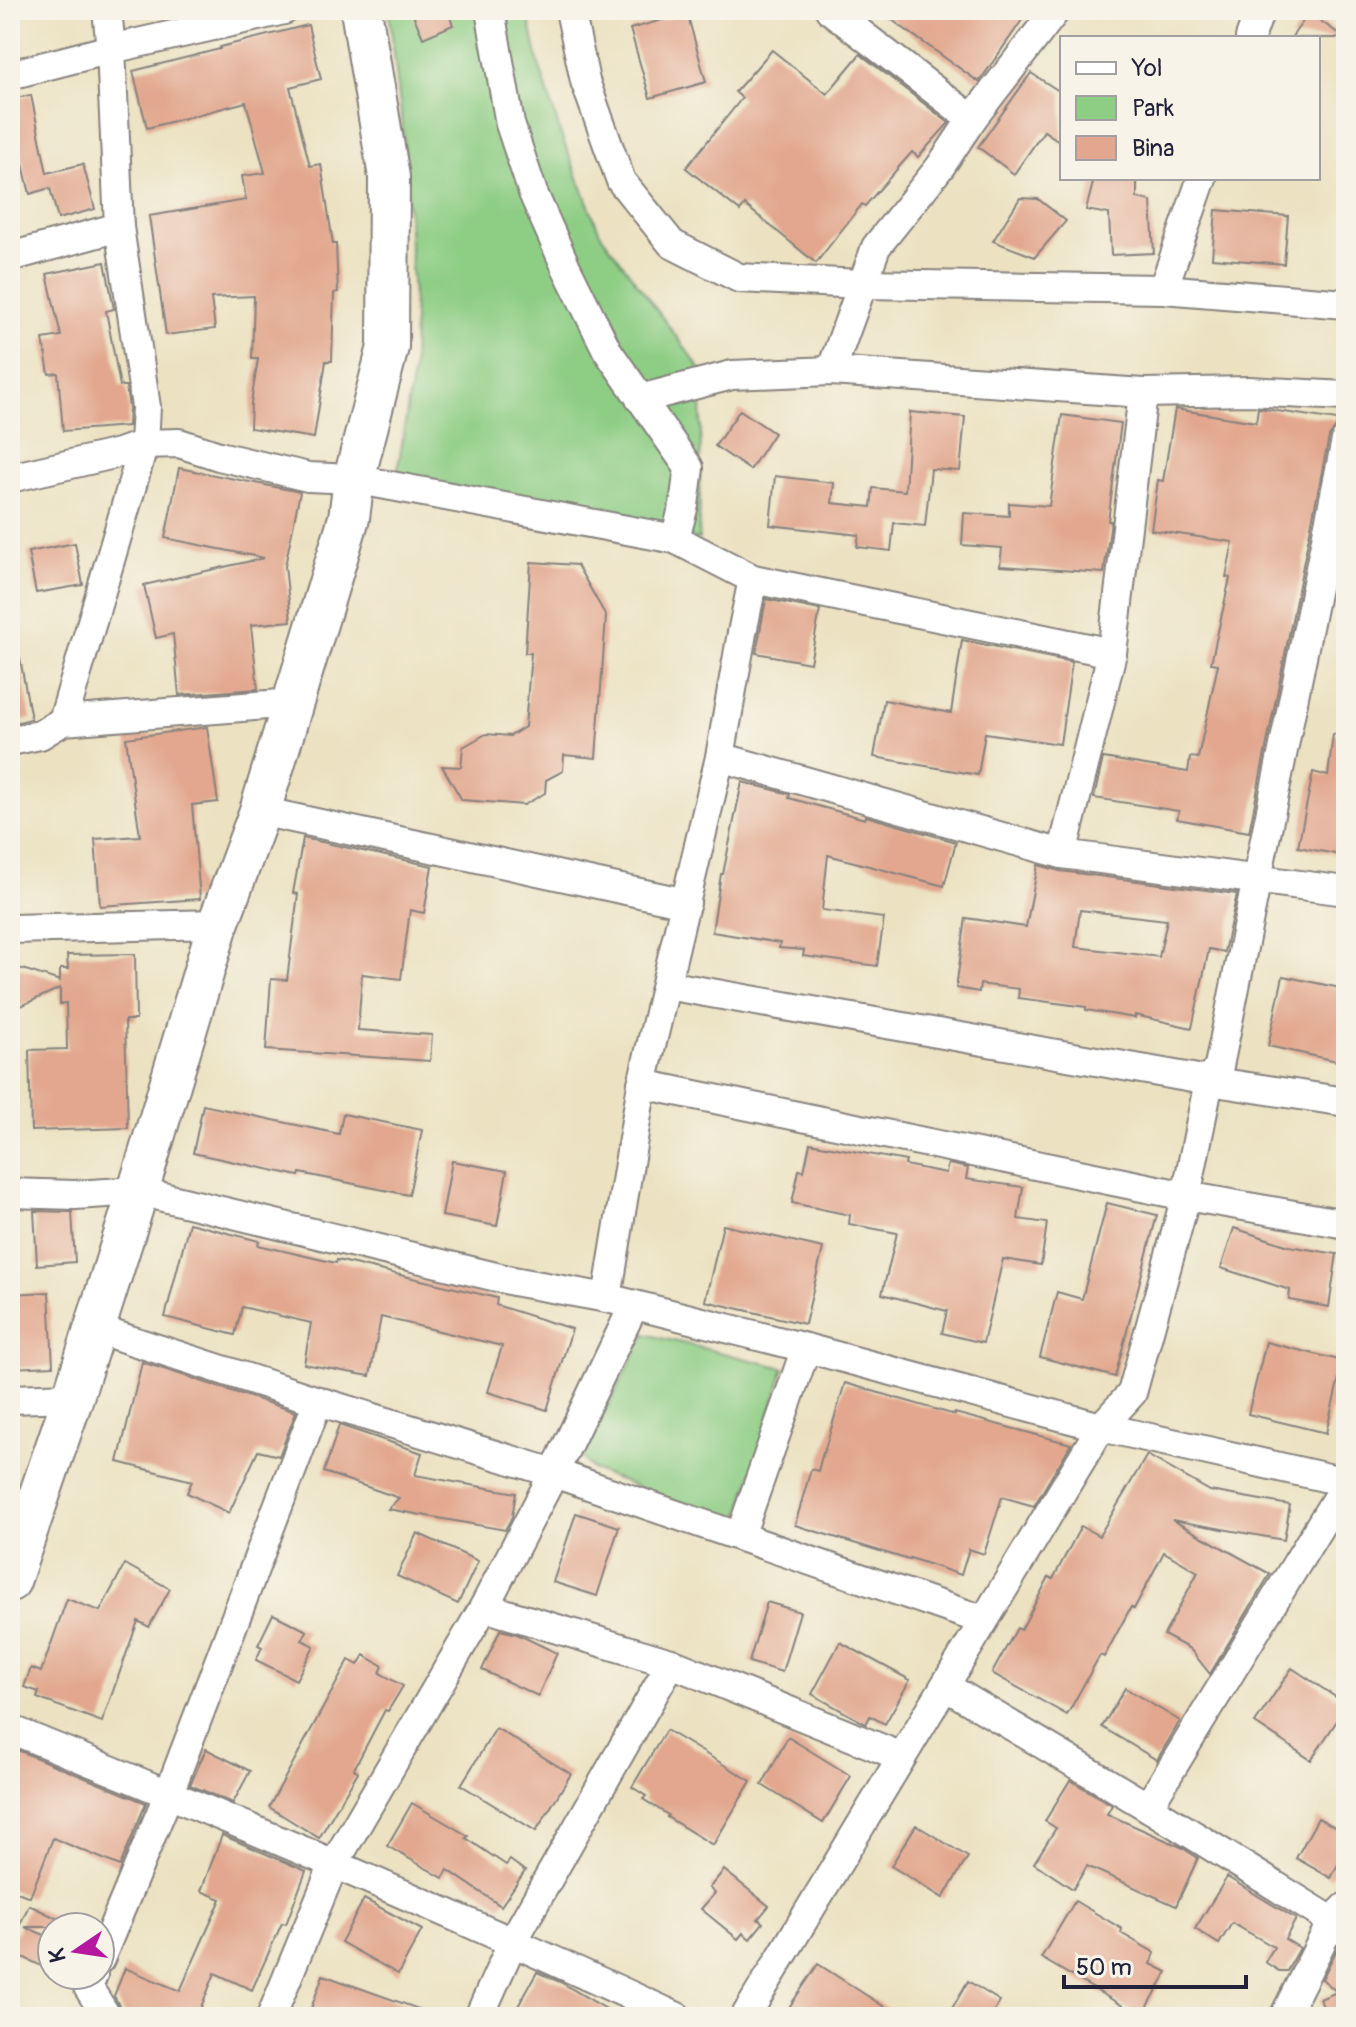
<svg xmlns="http://www.w3.org/2000/svg" width="1356" height="2027" viewBox="0 0 1356 2027" font-family="Pangolin,sans-serif">
  <style>
    .green { fill: #8dcd84; stroke: #587860; stroke-width: 2 }
    .building { fill: #e2a78e; fill-rule: evenodd }
    .lines { fill: none; stroke-linecap: round; stroke-linejoin: round }
    .street-casing { stroke: #87827e; stroke-width: 32 }
    .secondary-casing { stroke: #87827e; stroke-width: 44 }
    .street { stroke: #fff; stroke-width: 28 }
    .secondary { stroke: #fff; stroke-width: 40 }
  </style>
  <rect width="100%" height="100%" fill="#f7f3e8"/>
  <filter id="ink" filterUnits="userSpaceOnUse"><feTurbulence type="fractalNoise" baseFrequency=".0125" numOctaves="2"/><feDisplacementMap in="SourceGraphic" scale="16" xChannelSelector="R" yChannelSelector="G"/><feConvolveMatrix kernelMatrix="1 2 1 2 8 2 1 2 1" color-interpolation-filters="sRGB"/></filter>
  <filter id="wash" filterUnits="userSpaceOnUse"><feTurbulence type="fractalNoise" baseFrequency=".006" numOctaves="4" result="noise"/><feDisplacementMap in="SourceGraphic" scale="32" xChannelSelector="R" yChannelSelector="G"/><feGaussianBlur stdDeviation="1.8" result="paint"/><feColorMatrix in="noise" values="0 0 0 0 0 0 0 0 0 0 0 0 0 0 0 0 0 1.4 0 .05"/><feComposite in="paint" operator="in"/></filter>
  <g filter="url(#wash)">
    <rect width="100%" height="100%" fill="#ece2c2"/>
    <g class="green">
      <polygon points="389,10 527,10 538,61 561,135 600,233 702,371 699,539 395,489 413,371 414,315 404,140"/>
      <polygon points="645,1334 784,1368 740,1514 729,1522 593,1470 582,1457"/>
    </g>
    <g id="blocks">
      <g class="building">
        <polygon points="411,10 447,10 453,25 423,38"/>
        <polygon points="878,10 1029,10 979,82"/>
        <polygon points="687,13 706,82 650,98 630,29"/>
        <polygon points="1309,13 1345,38 1291,38"/>
        <polygon points="308,25 321,79 290,87 310,166 321,164 333,244 336,244 338,292 334,293 332,361 326,361 314,438 250,428 251,403 258,359 252,359 254,296 211,298 215,329 166,335 149,216 246,200 242,176 265,173 246,102 147,128 133,71 220,49 220,47"/>
        <polygon points="772,50 827,94 860,54 949,123 918,157 912,152 865,206 862,204 816,263 745,205 740,211 686,168 742,98 735,92"/>
        <polygon points="1031,73 1062,93 1062,143 1044,131 1014,174 978,147"/>
        <polygon points="31,95 47,173 83,164 95,209 58,219 50,188 30,194 19,148 10,150 10,99"/>
        <polygon points="1094,179 1137,179 1137,198 1151,201 1154,253 1111,255 1109,214 1086,210"/>
        <polygon points="1020,198 1038,199 1066,221 1035,257 993,241"/>
        <polygon points="1216,210 1288,216 1284,264 1212,258"/>
        <polygon points="105,262 114,309 106,311 120,386 126,386 129,408 128,426 63,431 58,373 49,374 43,339 61,336 47,274"/>
        <polygon points="1258,408 1337,420 1336,427 1329,437 1249,832 1177,819 1179,811 1094,798 1103,758 1188,772 1190,757 1198,758 1218,664 1211,663 1230,578 1226,577 1233,542 1151,530 1158,480 1163,481 1175,409 1256,422"/>
        <polygon points="740,410 774,433 750,470 715,446"/>
        <polygon points="910,412 965,417 960,471 931,469 925,526 894,523 891,551 857,547 859,535 770,525 775,476 834,483 832,503 871,507 873,488 905,491"/>
        <polygon points="1062,415 1121,423 1108,521 1111,521 1104,573 1000,566 1002,548 962,545 964,513 1009,516 1009,503 1049,506"/>
        <polygon points="179,468 300,492 285,566 291,621 251,625 258,689 179,695 173,634 156,638 144,585 264,558 165,538"/>
        <polygon points="75,543 83,585 36,593 28,552"/>
        <polygon points="531,562 577,565 606,616 596,758 564,755 563,771 546,780 545,793 524,805 462,800 442,766 461,767 463,747 486,734 510,736 525,727 531,653 525,653"/>
        <polygon points="766,599 820,610 810,663 756,653"/>
        <polygon points="962,640 1072,662 1060,744 985,733 978,775 874,757 884,700 951,713"/>
        <polygon points="20,658 31,719 10,724 10,659"/>
        <polygon points="207,727 218,802 192,805 200,899 100,906 95,839 140,836 126,738"/>
        <polygon points="1333,734 1346,735 1346,856 1298,847 1313,772 1328,776"/>
        <polygon points="742,782 790,794 789,798 865,819 866,816 956,842 944,886 828,855 822,910 884,918 877,966 803,956 804,950 779,948 780,943 712,932 721,874 723,874"/>
        <polygon points="303,838 432,866 424,913 410,910 401,979 362,974 358,1030 432,1035 430,1061 266,1050 271,979 287,980 298,894 293,893"/>
        <path d="M 1038,865 L 1060,871 L 1237,894 L 1224,952 L 1209,949 L 1192,1028 L 1135,1015 L 1135,1018 L 1086,1010 L 1086,1007 L 1018,998 L 1019,989 L 980,984 L 979,992 L 956,988 L 966,918 L 1026,927 ZM 1080,910 L 1167,920 L 1159,957 L 1075,947 Z"/>
        <polygon points="135,954 136,1020 125,1020 128,1128 31,1131 29,1050 67,1049 66,1003 60,1004 60,988 10,1011 10,965 60,981 60,969 68,969 67,955"/>
        <polygon points="1283,976 1345,989 1340,1009 1346,1010 1346,1063 1268,1046"/>
        <polygon points="203,1105 339,1134 343,1114 422,1130 409,1195 300,1173 299,1176 193,1153"/>
        <polygon points="810,1143 906,1161 905,1165 946,1173 948,1164 968,1168 966,1179 1023,1187 1018,1219 1047,1223 1041,1265 1003,1259 983,1343 942,1333 947,1311 882,1294 897,1233 849,1224 850,1215 792,1203 799,1170 804,1171"/>
        <polygon points="452,1161 507,1171 497,1226 442,1216"/>
        <polygon points="1107,1203 1157,1215 1115,1377 1040,1357 1057,1292 1082,1299"/>
        <polygon points="34,1211 72,1212 75,1262 37,1265"/>
        <polygon points="189,1223 259,1241 258,1245 336,1263 337,1260 497,1298 496,1305 572,1329 547,1410 488,1392 502,1346 381,1317 370,1376 304,1364 311,1323 242,1307 235,1335 165,1317"/>
        <polygon points="723,1225 823,1248 805,1324 705,1301"/>
        <polygon points="1234,1228 1289,1246 1337,1254 1329,1307 1289,1300 1290,1290 1221,1268"/>
        <polygon points="49,1292 53,1366 10,1368 10,1294"/>
        <polygon points="1266,1342 1343,1361 1326,1433 1248,1414"/>
        <polygon points="142,1362 296,1412 279,1456 258,1451 229,1513 187,1493 192,1481 118,1462"/>
        <polygon points="845,1383 955,1415 955,1413 1071,1444 1034,1506 1002,1497 984,1554 969,1549 961,1575 910,1558 909,1560 795,1525 811,1469 818,1471 823,1452 824,1452"/>
        <polygon points="339,1425 422,1453 415,1475 516,1493 512,1517 505,1530 388,1509 399,1498 324,1472"/>
        <polygon points="1147,1455 1210,1491 1290,1505 1284,1540 1172,1520 1270,1574 1210,1674 1190,1649 1164,1635 1198,1572 1164,1552 1134,1609 1131,1607 1104,1657 1100,1655 1067,1715 992,1673 1017,1628 1021,1630 1049,1577 1053,1579 1081,1526 1099,1536"/>
        <polygon points="576,1513 619,1527 597,1596 553,1582"/>
        <polygon points="417,1533 478,1561 458,1604 397,1576"/>
        <polygon points="125,1564 170,1589 149,1627 138,1621 102,1722 37,1698 39,1692 24,1687 31,1668 41,1672 67,1599 100,1611"/>
        <polygon points="767,1602 800,1612 782,1672 749,1662"/>
        <polygon points="273,1614 307,1631 302,1640 314,1646 296,1680 256,1660 262,1647 258,1645"/>
        <polygon points="500,1630 517,1634 557,1653 538,1696 482,1670"/>
        <polygon points="840,1642 910,1680 885,1724 870,1716 866,1724 812,1694"/>
        <polygon points="364,1655 383,1666 380,1673 403,1686 388,1711 385,1710 354,1769 358,1772 319,1838 269,1807 349,1660 358,1665"/>
        <polygon points="1292,1668 1346,1704 1346,1707 1311,1760 1255,1723"/>
        <polygon points="1125,1688 1180,1721 1157,1760 1102,1727"/>
        <polygon points="496,1728 571,1774 536,1831 461,1785"/>
        <polygon points="666,1730 751,1781 713,1845 667,1817 668,1815 643,1799 646,1796 632,1787"/>
        <polygon points="788,1737 851,1776 823,1823 762,1785"/>
        <polygon points="10,1747 146,1803 120,1866 53,1838 30,1897 10,1889"/>
        <polygon points="206,1749 250,1771 233,1803 190,1785"/>
        <polygon points="1070,1780 1112,1805 1107,1814 1181,1847 1198,1858 1176,1906 1087,1866 1073,1889 1034,1863 1056,1828 1045,1821"/>
        <polygon points="412,1803 468,1836 466,1838 506,1865 510,1860 525,1871 501,1906 448,1870 443,1878 387,1846"/>
        <polygon points="1318,1818 1346,1833 1346,1849 1331,1878 1296,1858"/>
        <polygon points="916,1825 968,1857 943,1898 891,1866"/>
        <polygon points="222,1835 306,1871 286,1924 282,1923 252,1990 215,1973 197,2017 129,2017 124,2015 114,1996 125,1968 180,1991 221,1899 201,1891"/>
        <polygon points="724,1870 769,1906 758,1919 763,1923 750,1939 743,1933 738,1939 701,1909 715,1893 709,1888"/>
        <polygon points="1227,1877 1296,1919 1285,1939 1300,1948 1287,1971 1279,1971 1265,1962 1274,1947 1232,1923 1219,1944 1195,1929"/>
        <polygon points="364,1899 422,1930 398,1974 341,1942"/>
        <polygon points="1075,1901 1122,1929 1121,1933 1155,1953 1151,1964 1167,1972 1142,2017 1041,1958"/>
        <polygon points="29,1905 75,1927 25,1927 52,1938 52,1971 10,1951 10,1946"/>
        <polygon points="1338,1947 1346,1950 1346,2017 1327,2017 1320,1999 1337,1992 1322,1979"/>
        <polygon points="818,1964 900,2017 800,2017 788,2009"/>
        <polygon points="537,1972 560,1982 620,2017 512,2017"/>
        <polygon points="323,1975 433,2014 432,2017 308,2017"/>
        <polygon points="968,1981 1000,2001 990,2017 947,2017"/>
      </g>
    </g>
  </g>
  <g filter="url(#ink)">
    <use href="#blocks" fill-opacity="0" stroke="#87827e" stroke-width="2"/>
    <g class="lines">
      <defs>
        <g id="street">
          <polyline points="490,10 510,124 533,193 566,267 607,350 689,468 684,505 675,539"/>
          <polyline points="570,10 585,81 621,181 672,244 739,278 862,284 1163,289 1346,304"/>
          <polyline points="830,10 972,119"/>
          <polyline points="1250,38 1260,10"/>
          <polyline points="10,75 111,49 284,10"/>
          <polyline points="10,257 119,227"/>
          <polyline points="1163,289 1202,178"/>
          <polyline points="831,371 876,247 940,167 972,119 1056,10"/>
          <polyline points="640,399 732,375 831,371 1143,393 1249,391 1346,396"/>
          <polyline points="10,478 119,453 144,444 179,443 219,456 308,477 354,479 675,539 753,579 1112,653"/>
          <polyline points="63,721 144,444 146,407 119,227 111,49 107,10"/>
          <polyline points="10,741 40,735 63,721 293,703"/>
          <polyline points="720,757 1062,854 1346,891"/>
          <polyline points="260,811 686,903"/>
          <polyline points="1062,854 1112,653 1143,393"/>
          <polyline points="10,929 218,924"/>
          <polyline points="666,985 1209,1081 1346,1102"/>
          <polyline points="642,1084 1186,1196 1346,1224"/>
          <polyline points="10,1193 75,1195 138,1191 513,1281 607,1298 806,1348 1101,1427 1346,1482"/>
          <polyline points="607,1298 642,1084 720,757 742,633 753,579"/>
          <polyline points="93,1328 318,1401 554,1473 983,1620"/>
          <polyline points="10,1399 73,1397"/>
          <polyline points="740,1536 806,1348"/>
          <polyline points="484,1607 671,1663 902,1757"/>
          <polyline points="945,1686 1148,1807 1332,1921 1346,1933"/>
          <path d="M 10,1729 C 235,1820 457,1915 677,2017"/>
          <polyline points="1148,1807 1346,1483"/>
          <polyline points="100,1959 169,1793 318,1401"/>
          <polyline points="93,1975 88,1987 107,2017"/>
          <polyline points="271,2017 334,1864 484,1607 554,1473 634,1305"/>
          <polyline points="479,2017 513,1941 671,1663"/>
          <polyline points="745,2017 1101,1427 1132,1393 1186,1196 1209,1081 1219,1066 1346,440"/>
          <polyline points="1284,2017 1332,1921 1346,1907"/>
        </g>
        <polyline id="secondary" points="10,1581 73,1397 138,1191 218,924 260,811 349,518 354,479 388,347 389,177 361,10"/>
      </defs>
      <use href="#street" class="street-casing"/>
      <use href="#secondary" class="secondary-casing"/>
      <use href="#street" class="street"/>
      <use href="#secondary" class="secondary"/>
    </g>
  </g>
  <rect width="1356" height="2027" fill="none" stroke="#f7f3e8" stroke-width="40"/>
  <rect x="1060" y="36" width="260" height="144" fill="#f7f3e8" stroke="#a29fa3" stroke-width="2"/>
  <rect x="1076" y="62" width="40" height="12" fill="#ffffff" stroke="#a29fa3" stroke-width="2"/>
  <text x="1132" y="76" font-size="24" fill="#22223b">Yol</text>
  <rect x="1076" y="96" width="40" height="24" fill="#8dcd84" stroke="#a29fa3" stroke-width="2"/>
  <text x="1132" y="116" font-size="24" fill="#22223b">Park</text>
  <rect x="1076" y="136" width="40" height="24" fill="#e2a78e" stroke="#a29fa3" stroke-width="2"/>
  <text x="1132" y="156" font-size="24" fill="#22223b">Bina</text>
  <g transform="translate(76 1951) rotate(257)"><circle r="38" fill="#f7f3e8" stroke="#a29fa3" stroke-width="2"/>
  <path d="M0-6L14 30L0 20L-14 30Z" fill="#b5179e"/>
  <text y="-12" font-size="22" font-weight="bold" text-anchor="middle" fill="#22223b">K</text>
  </g>
  <path d="M1064 1975v12h182v-12" fill="none" stroke="#22223b" stroke-width="4"/>
  <text x="1076" y="1975" font-size="24" fill="#22223b" stroke="#f7f3e8" stroke-width="6" paint-order="stroke">50 m</text>
</svg>
